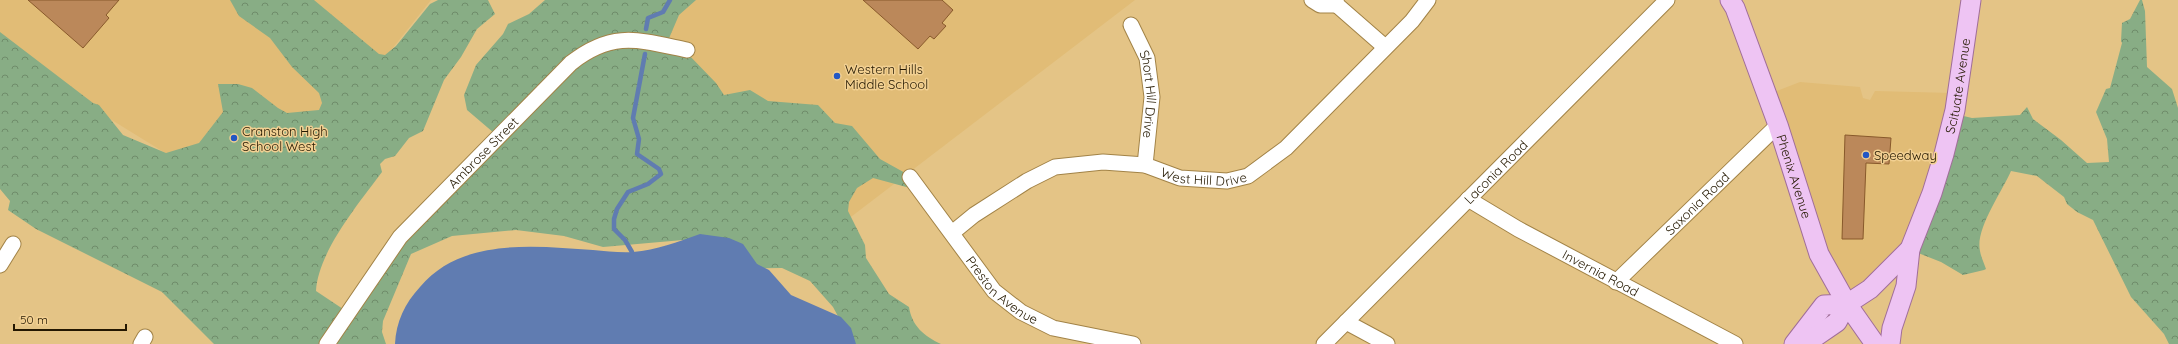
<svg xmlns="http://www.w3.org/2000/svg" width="2178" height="344" viewBox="0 0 2178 344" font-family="Quicksand,sans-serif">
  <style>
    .built { fill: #e1bc76 }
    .forest { fill: url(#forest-crowns) }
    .water { fill: #607cb1 }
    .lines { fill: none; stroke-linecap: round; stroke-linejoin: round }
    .stream { stroke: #607cb1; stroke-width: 4.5 }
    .building { fill: #bb885a; stroke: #88592b }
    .minor-casing { stroke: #a28347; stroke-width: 17 }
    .major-casing { stroke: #a06e99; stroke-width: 21 }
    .minor { stroke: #fff; stroke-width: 15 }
    .major { stroke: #eec4f3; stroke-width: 19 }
    .poi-dot { fill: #2357c4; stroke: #f2d092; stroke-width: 1.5 }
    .labels { text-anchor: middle; stroke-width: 3; stroke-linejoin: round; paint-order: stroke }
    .poi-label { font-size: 13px; fill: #241801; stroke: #f2d092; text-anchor: start }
    .street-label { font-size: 13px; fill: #241801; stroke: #f2d092 }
  </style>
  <defs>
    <pattern id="forest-crowns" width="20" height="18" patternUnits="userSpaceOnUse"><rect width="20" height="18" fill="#88ad85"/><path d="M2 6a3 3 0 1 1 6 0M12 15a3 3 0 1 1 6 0" fill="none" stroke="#6f8c6a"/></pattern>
  </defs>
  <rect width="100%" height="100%" fill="#e4c486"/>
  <g class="built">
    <polygon points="0,0 431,0 384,59 269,217 0,51"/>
    <polygon points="625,0 1135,0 788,265"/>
    <polygon points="1800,82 1860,87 1863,98 1870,100 1875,91 1952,93 1908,249 1849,308 1764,96"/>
  </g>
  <g class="forest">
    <path d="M 230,0 L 314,0 L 379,54 L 385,55 L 396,46 L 430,4 L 438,0 L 488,0 L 495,14 L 477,29 L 461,57 L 444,80 L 423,131 L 409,138 L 395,156 L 385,159 L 380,164 L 382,172 C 359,203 318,252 316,291 L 343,309 L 346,308 L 382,249 L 494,133 L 467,110 L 464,95 L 476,65 L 503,34 L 508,24 L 529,14 L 545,0 L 696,0 L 679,15 L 667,43 L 686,52 L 716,83 L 724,95 L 750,90 L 768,101 L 818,105 L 835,123 L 852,126 L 880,159 L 907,174 L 910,188 L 873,178 L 857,188 L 849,202 L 848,211 L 865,245 L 866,258 L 889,294 L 909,307 C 912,326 924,336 941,344 L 853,344 L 833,307 L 810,281 L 782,268 L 723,269 L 693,245 L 683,240 L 603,247 L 564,236 L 516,230 L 452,236 L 411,254 L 383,321 L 382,332 L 386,344 L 214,344 L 162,292 L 36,229 L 8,210 L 10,201 L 0,189 L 0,32 L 93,103 L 99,105 L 123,135 L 166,153 L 199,143 L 223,112 L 218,84 L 238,84 L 252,88 L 278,108 L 287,113 L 319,110 L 322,103 L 319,93 L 292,67 L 270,38 L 239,16 Z"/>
    <path d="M 2140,0 L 2142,0 L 2145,11 L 2147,67 L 2172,89 L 2178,108 L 2178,344 L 2169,344 L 2164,334 L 2131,297 L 2093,220 L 2077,212 L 2067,204 L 2064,197 L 2037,176 L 2011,171 C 2002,192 1975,229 1980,251 C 1981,257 1984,263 1986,269 L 1984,270 L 1963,275 L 1941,262 L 1908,249 L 1951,113 L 1972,118 L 2020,115 L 2027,107 L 2033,119 L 2061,140 L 2087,163 L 2109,162 L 2107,139 L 2096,112 L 2106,89 L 2110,88 L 2122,43 L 2121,41 L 2122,23 L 2130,19 Z"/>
  </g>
  <path class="water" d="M 700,234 L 729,238 L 743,244 L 757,264 L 769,270 L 791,295 L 841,317 L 851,328 L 856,344 L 395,344 C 396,322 405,303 420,287 C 462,237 535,246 593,250 C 606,251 620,253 633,252 C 657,250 677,242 700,234 Z"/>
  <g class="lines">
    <g class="stream">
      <polyline points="646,29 648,18 663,12 670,0"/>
      <polyline points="632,252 625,240 614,229 614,219 617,209 628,192 648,184 661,174 659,169 637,154 639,139 633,118 645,54"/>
    </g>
  </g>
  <g class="building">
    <polygon points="28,0 119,0 106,15 109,18 83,48"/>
    <polygon points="863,0 942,0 953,10 942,23 946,26 934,39 930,36 918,49"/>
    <polygon points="1845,135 1891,138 1889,164 1866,163 1863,239 1842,239"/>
  </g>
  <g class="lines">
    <defs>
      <g id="minor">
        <polyline points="1312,0 1320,5 1337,5"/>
        <polyline points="1336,0 1337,5 1385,47"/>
        <path id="s1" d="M 1131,25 L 1147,58 L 1152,97 L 1145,165"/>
        <path id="s2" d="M 910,177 L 994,291 L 1021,312 L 1053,328 L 1133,344"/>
        <path id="s3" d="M 1468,199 L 1518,229 L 1735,344"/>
        <path id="s4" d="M 952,233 L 974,215 L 1027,181 L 1055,167 L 1103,162 L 1145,165 L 1180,178 L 1227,181 L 1248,176 L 1286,148 L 1412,21 L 1428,0"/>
        <polyline points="0,265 13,244"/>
        <path id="s5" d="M 1616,282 L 1778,125"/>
        <polyline points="1346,322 1387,344"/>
        <polyline points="141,344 145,337"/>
        <path id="s6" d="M 327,344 L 400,237 L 571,63 C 613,30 639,40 687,50"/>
        <path id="s7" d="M 1324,344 L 1667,0"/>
      </g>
      <g id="major">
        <path id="s8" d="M 1730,0 L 1735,8 L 1778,125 L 1819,254 L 1847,304 L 1875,344"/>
        <polyline points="1794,344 1824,305 1847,304"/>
        <path id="s9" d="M 1805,344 L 1837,322 L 1847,304 L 1870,289 L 1910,249 L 1932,193 L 1944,154 L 1955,110 L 1971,0"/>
        <polyline points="1890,344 1892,328 1906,286 1910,249"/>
      </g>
    </defs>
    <use href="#minor" class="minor-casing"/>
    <use href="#major" class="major-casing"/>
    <use href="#minor" class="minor"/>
    <use href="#major" class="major"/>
  </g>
  <g class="poi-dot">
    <circle cx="837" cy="76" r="4"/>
    <circle cx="234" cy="138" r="4"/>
    <circle cx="1866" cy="155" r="4"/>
  </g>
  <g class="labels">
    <g class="poi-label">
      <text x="845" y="74">Western Hills<tspan x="845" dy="15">Middle School</tspan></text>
      <text x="242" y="136">Cranston High<tspan x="242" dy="15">School West</tspan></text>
      <text x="1874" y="160">Speedway</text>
    </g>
    <g class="street-label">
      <text dy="5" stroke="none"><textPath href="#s9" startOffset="314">Scituate Avenue</textPath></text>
      <text dy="5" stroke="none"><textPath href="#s1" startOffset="73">Short Hill Drive</textPath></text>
      <text dy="5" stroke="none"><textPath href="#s6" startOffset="248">Ambrose Street</textPath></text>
      <text dy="5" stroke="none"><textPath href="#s4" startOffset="274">West Hill Drive</textPath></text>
      <text dy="5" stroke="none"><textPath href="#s7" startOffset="243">Laconia Road</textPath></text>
      <text dy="5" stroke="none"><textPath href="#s8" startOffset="188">Phenix Avenue</textPath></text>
      <text dy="5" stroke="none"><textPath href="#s5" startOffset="113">Saxonia Road</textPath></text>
      <text dy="5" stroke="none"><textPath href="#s3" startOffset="152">Invernia Road</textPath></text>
      <text dy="5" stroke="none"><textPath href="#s2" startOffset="147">Preston Avenue</textPath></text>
    </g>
  </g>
  <path d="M14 324v6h112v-6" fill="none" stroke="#241801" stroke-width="2"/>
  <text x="20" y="324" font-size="12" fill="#241801" stroke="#f2d092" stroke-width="3" paint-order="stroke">50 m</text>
</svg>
